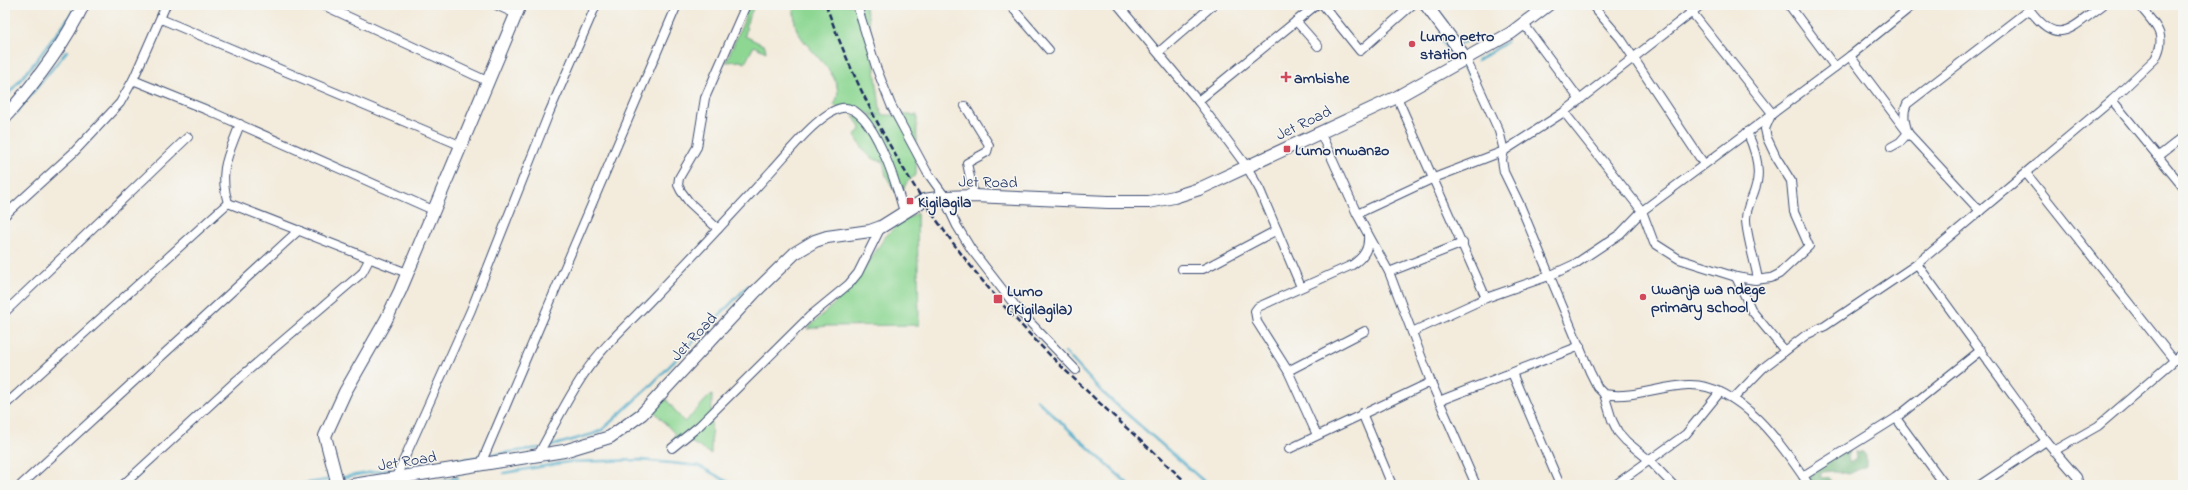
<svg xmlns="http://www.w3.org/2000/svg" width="2188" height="490" viewBox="0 0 2188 490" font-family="'Indie Flower',sans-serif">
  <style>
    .green { fill: #8dd793; stroke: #548378 }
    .forest { fill: #72b87d; stroke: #46746e }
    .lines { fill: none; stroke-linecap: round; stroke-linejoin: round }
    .stream { stroke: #4aaac9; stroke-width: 2.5 }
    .street-casing { stroke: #3b4b71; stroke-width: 10 }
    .secondary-casing { stroke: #3b4b71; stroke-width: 14 }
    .street { stroke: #fff; stroke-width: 8 }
    .secondary { stroke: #fff; stroke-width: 12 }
    .rail { stroke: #1b2f5e; stroke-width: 2.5; stroke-dasharray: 6 3; stroke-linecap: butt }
    .poi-dot { fill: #d1495b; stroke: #f6f6f2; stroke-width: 1.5 }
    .labels { text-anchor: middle; stroke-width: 3; stroke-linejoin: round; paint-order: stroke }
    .poi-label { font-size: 16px; font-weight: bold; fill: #1b2f5e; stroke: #f6f6f2; text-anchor: start }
    .street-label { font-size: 16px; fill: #1b2f5e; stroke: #f6f6f2 }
  </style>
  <rect width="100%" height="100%" fill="#f6f6f2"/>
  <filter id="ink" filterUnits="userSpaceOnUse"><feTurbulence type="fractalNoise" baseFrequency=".025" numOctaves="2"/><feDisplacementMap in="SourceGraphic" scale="8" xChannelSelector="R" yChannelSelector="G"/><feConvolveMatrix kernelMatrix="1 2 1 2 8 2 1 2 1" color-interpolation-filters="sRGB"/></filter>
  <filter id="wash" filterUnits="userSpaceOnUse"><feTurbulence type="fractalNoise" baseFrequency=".012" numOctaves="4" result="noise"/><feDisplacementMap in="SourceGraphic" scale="16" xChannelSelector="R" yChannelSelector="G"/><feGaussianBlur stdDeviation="0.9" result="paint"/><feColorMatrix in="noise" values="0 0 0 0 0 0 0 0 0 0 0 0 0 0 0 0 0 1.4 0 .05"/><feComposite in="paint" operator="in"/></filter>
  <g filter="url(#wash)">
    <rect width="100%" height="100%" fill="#f3ebdb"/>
    <g class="green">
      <polygon points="748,5 755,5 748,19 745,36 765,46 766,52 754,46 745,63 740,61 726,62 743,23"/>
      <path d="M 792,5 L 864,5 L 868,16 L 881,115 L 917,115 L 916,175 L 907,182 L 902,191 L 895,191 L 886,176 L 883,161 C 869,161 862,147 855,136 L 861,128 L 853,116 L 879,115 L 838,108 L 834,105 C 850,78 810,55 798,32 C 793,24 796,14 792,5 Z"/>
      <polygon points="917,213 919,325 826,326 807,329 834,304 868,263 885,237 897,225"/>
      <path d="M 712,394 L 711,454 L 689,441 L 672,441 L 675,434 L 653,410 L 666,399 L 684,422 C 695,414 701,403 712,394 Z"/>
    </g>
    <polygon class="forest" points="1843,446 1849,452 1847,456 1850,463 1856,459 1855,451 1863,452 1866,456 1866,466 1849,474 1835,471 1822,472 1820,477 1830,479 1831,485 1808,485 1809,474"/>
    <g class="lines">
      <g class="stream">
        <polyline points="1434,5 1446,22"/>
        <polyline points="1441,41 1457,59"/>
        <polyline points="1460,43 1474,39"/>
        <polyline points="1477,61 1507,42"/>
        <polyline points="1461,64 1472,80"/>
        <polyline points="5,98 36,61 75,9"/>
        <polyline points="15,114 67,51"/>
        <polyline points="1065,352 1102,392 1208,485"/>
        <polyline points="1037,400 1129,485"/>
        <polyline points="551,446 593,434 602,430 651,385 748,286"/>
        <polyline points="490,455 539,448"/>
        <polyline points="404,467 481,457"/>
        <polyline points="504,473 568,462 641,460 699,466 734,485"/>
        <polyline points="339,478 390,469"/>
        <polyline points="297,485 332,479"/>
        <polyline points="428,485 458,478"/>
      </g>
    </g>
  </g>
  <g filter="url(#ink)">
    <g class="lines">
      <defs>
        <g id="street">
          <polyline points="323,5 487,81"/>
          <polyline points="496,5 516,14"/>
          <polyline points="857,5 876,67 891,105 927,172 945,197 948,207 957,226 971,249 1020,312 1076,370"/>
          <polyline points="1010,5 1049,50"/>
          <polyline points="1118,5 1198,101 1247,167 1260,190 1301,287"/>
          <polyline points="1323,5 1360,51 1412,5"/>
          <polyline points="1592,5 1621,39 1704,164"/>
          <polyline points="1789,5 1835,67"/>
          <path d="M 2027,6 C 2057,49 2070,29 2103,5"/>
          <polyline points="161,19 462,146"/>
          <polyline points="1296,21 1318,46"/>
          <polyline points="1521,25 1526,27 1580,100"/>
          <polyline points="1159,52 1213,5"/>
          <polyline points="1850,56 1908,133 1980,211"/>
          <polyline points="1465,57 1499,131 1504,151 1502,160 1504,172 1520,205 1590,372 1598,388 1604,394 1612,420 1618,432 1626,441 1649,460 1673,485"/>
          <polyline points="133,80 207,110 433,210"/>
          <polyline points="1397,97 1486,298"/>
          <polyline points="2112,100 2183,187"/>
          <polyline points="1198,101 1316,5"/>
          <polyline points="965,106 989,145 987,152 967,163 974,196"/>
          <polyline points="1564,112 1642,211 1654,243 1679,259 1736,277 1755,280 1771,278 1779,274 1809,246 1794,212 1791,181 1776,157 1767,138 1765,129 1772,113 1686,5"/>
          <polyline points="1320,132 1357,214 1389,272 1431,382 1476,485"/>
          <path d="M 1747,132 C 1755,149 1762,171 1755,189 C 1752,200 1746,207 1746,219 C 1746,234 1755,262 1758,279"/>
          <path d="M 1891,147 L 1900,142 L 1908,133 C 1905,123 1902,114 1907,104 L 2030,9"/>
          <polyline points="2159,156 2183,137"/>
          <polyline points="2026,173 2174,360"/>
          <polyline points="228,203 407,273"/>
          <path d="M 228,203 C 218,170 229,154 240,124"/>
          <polyline points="1357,214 1434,178 1504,151 1564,112 1701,5"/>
          <polyline points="5,215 74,152 120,103 133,80 166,5"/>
          <polyline points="718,229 689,202 681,191 678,185 679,178 697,147 705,98 746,5"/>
          <polyline points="1917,264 2046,441 2077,477 2079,485"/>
          <polyline points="1182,269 1203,269 1211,265 1277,230"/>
          <polyline points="1389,272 1463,243"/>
          <polyline points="1736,277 1752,311 1785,351"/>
          <polyline points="5,312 188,137"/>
          <polyline points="1412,332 1486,298 1549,276 1575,264 1620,234 1642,211 1850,56 1913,5"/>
          <polyline points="1288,371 1365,331"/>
          <polyline points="1512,373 1560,485"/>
          <path d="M 1604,394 C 1633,399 1659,386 1688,385 C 1740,383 1783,446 1809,485"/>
          <path d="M 1733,399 L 1763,368 L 1806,335 L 1825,326 L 1917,264 L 2112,100 L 2155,59 C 2169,34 2154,24 2139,5"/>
          <polyline points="1439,401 1580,346"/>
          <polyline points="5,405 228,203"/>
          <polyline points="1362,413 1392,485"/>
          <polyline points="1896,418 1945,485"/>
          <path d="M 1317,435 L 1288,371 L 1257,322 L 1255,311 L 1258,307 L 1352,265 C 1364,257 1369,249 1368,235"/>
          <polyline points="672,448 699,426 810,316 849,284 858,273 881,227"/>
          <polyline points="1289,449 1431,382"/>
          <polyline points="2054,451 2098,426 2183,353"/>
          <path d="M 538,455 C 553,428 567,399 584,374 C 602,347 629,323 651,300 C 692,257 733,214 773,169 C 787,154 821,111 842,108 C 873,104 898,190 904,212"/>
          <polyline points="480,466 677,5"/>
          <polyline points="1803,476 1896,418 1981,350"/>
          <polyline points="396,477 471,310 549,113 596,5"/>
          <polyline points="21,485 299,230"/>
          <polyline points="123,485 237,380 362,273 370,258"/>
          <polyline points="1615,485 1686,434 1720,392"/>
          <polyline points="1980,485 2046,441"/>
        </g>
        <g id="secondary">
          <polyline points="1426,5 1465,57"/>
          <path d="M 5,117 C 34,84 64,45 83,5"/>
          <polyline points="338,485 325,436 345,392 386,320 400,291 520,5"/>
          <polyline points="353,485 564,451 610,437 642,414 755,292 795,253 815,241 827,237 870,231 881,227 924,200 945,197 974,196 1108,202 1149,202 1174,197 1199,189 1397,97 1511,33 1548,5"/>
        </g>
      </defs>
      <use href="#street" class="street-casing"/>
      <use href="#secondary" class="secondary-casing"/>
      <use href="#street" class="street"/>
      <use href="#secondary" class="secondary"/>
      <path class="rail" d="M 826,5 C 868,124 937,235 1023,327 C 1075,383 1133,433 1189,485"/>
    </g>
  </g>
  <g class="poi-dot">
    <circle cx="1412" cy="44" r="4"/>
    <path d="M1284 71h4v4h4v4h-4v4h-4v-4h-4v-4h4z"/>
    <rect x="1283" y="145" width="8" height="8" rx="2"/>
    <rect x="906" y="197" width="8" height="8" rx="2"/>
    <circle cx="1643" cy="297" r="4"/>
    <rect x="993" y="294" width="10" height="10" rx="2"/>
  </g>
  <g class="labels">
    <g class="poi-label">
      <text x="1420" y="41">Lumo petro<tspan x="1420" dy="18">station</tspan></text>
      <text x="1294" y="83">ambishe</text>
      <text x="1295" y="155">Lumo mwanzo</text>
      <text x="918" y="207">Kigilagila</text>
      <text x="1651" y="294">Uwanja wa ndege<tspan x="1651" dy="18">primary school</tspan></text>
      <text x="1007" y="296">Lumo<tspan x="1007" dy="18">(Kigilagila)</tspan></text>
    </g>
    <g class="street-label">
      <text transform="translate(1303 122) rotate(-26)" y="6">Jet Road</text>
      <text transform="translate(988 181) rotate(1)" y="6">Jet Road</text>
      <text transform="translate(693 336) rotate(-47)" y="6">Jet Road</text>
      <text transform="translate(407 460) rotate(-9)" y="6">Jet Road</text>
    </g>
  </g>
  <rect width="2188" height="490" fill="none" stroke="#f6f6f2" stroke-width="20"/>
</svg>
